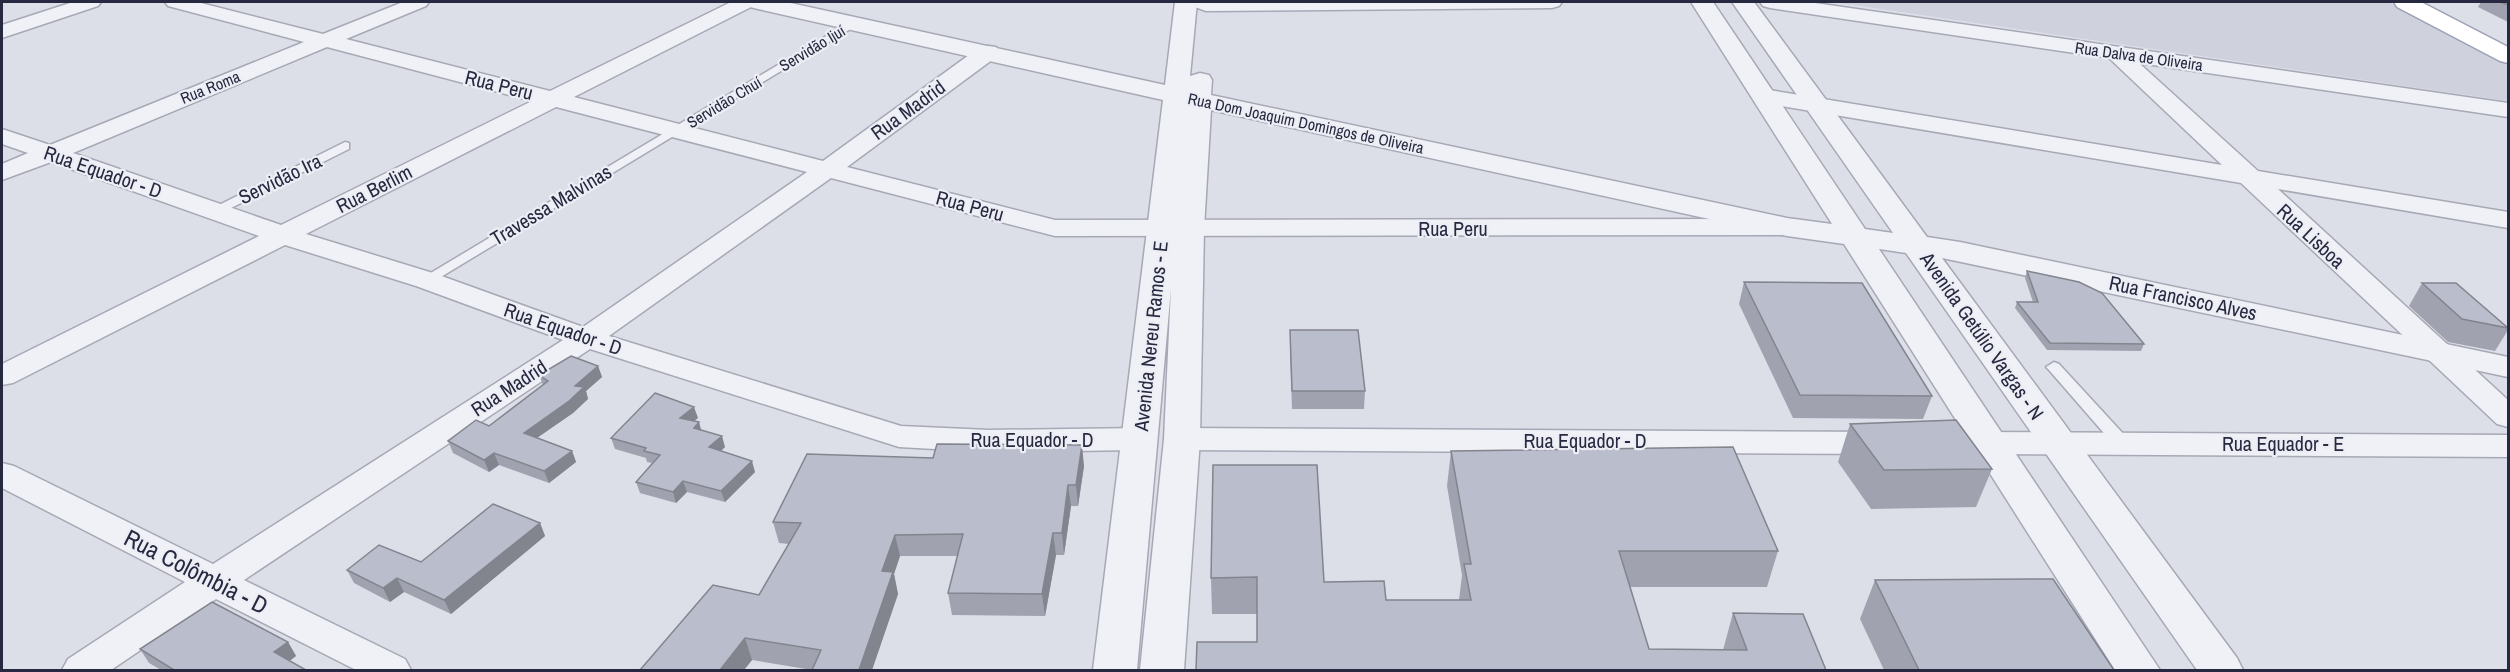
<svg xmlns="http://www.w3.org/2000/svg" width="2510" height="672" viewBox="0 0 2510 672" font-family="'Archivo Narrow',sans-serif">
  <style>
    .built { fill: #cfd1dd }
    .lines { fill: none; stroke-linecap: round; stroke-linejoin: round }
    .service-casing { stroke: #a6a8b5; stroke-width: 3 }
    .minor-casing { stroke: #a6a8b5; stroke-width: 3 }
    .tertiary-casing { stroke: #a6a8b5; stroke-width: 3 }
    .primary-casing { stroke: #9ca0b4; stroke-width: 3 }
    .service { fill: #f0f1f6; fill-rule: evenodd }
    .minor { fill: #f0f1f6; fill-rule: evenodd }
    .tertiary { fill: #f0f1f6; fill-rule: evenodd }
    .primary { fill: #fff; fill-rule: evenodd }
    .wall { fill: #a0a3af }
    .shaded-wall { fill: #82848e }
    .building { fill: #babdcb; stroke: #82848e; stroke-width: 1.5 }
    .labels { text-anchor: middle; stroke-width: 4.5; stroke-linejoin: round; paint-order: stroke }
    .far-street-label { font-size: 16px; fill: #26293f; stroke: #edeef5 }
    .street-label { font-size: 20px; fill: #26293f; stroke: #edeef5 }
    .near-street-label { font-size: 24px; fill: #26293f; stroke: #edeef5 }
  </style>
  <rect width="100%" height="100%" fill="#dddfe8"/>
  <polygon class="built" points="1833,2 2389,2 2508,66 2508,101"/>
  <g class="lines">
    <defs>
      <g id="service">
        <polygon points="853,20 858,23 857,25 431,283 421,283 419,280"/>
        <polygon points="345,142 349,143 349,149 219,214 214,215 207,211"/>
        <polygon points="2054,362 2059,364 2128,439 2130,443 2128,447 2116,447 2049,370 2046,367"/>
      </g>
      <g id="minor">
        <polygon points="73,2 101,2 98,6 2,38 2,25"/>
        <path d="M 165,2 L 197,2 L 323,34 L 403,2 L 429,2 L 426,6 L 346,39 L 550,91 L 731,2 L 756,2 L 753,6 L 574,97 L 823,161 L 980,47 L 988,46 L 996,47 L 999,52 L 996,57 L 847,167 L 1055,220 L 1787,219 L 1796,221 L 1800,227 L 1796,233 L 1787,235 L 1055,236 L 831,178 L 609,336 L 901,426 L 989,430 L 1140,428 L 1152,431 L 1157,439 L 1152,447 L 1140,450 L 989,452 L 899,447 L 590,349 L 244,580 L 405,659 L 411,670 L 356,670 L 216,599 L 111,670 L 62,670 L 68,659 L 185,582 L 2,488 L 2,463 L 14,466 L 213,564 L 563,340 L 416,286 L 285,245 L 13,383 L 2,385 L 2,364 L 259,236 L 51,162 L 2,180 L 2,164 L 28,153 L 2,144 L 2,129 L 50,145 L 304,42 L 168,6 ZM 327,47 L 532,101 L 281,225 L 73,153 ZM 556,107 L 807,172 L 583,327 L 436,274 L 306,234 Z"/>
        <polygon points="1189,2 1562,2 1559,6 1552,8 1206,11 1192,6"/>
        <polygon points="1760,2 1808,2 2508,103 2508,117 2139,63 2258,171 2508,212 2508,228 2278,189 2508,400 2508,427 2497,424 2241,183 1763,103 1755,101 1752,96 1755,91 1763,89 2222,165 2109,58 1770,8 1763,6"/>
        <polygon points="1182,428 1885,432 1897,435 1902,443 1897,451 1885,454 1182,450 1170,447 1165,439 1170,431"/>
        <polygon points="1969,432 2508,435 2508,457 1969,454 1957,451 1952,443 1957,435"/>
      </g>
      <polygon id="tertiary" points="747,2 786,2 1165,85 1175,2 1197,2 1190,76 1200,73 1209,75 1212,80 1211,95 1787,218 1832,224 1691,2 1713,2 1865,229 1893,233 1732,2 1754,2 1927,237 1960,242 2508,357 2508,377 1942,258 2237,658 2243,670 2197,670 1906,253 1879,249 2160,670 2115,670 1844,244 1787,236 1211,110 1204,229 1200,439 1184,670 1140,670 1164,439 1171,288 1137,670 1093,670 1163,100 758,9 750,7"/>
      <polygon id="primary" points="2394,2 2421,2 2508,47 2508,63 2500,61 2397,7"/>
    </defs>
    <use href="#service" class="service-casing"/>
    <use href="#minor" class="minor-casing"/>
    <use href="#tertiary" class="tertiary-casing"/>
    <use href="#primary" class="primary-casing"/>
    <use href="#service" class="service"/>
    <use href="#minor" class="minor"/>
    <use href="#tertiary" class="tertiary"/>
    <use href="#primary" class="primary"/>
  </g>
  <g class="wall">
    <polygon points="2481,2 2508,2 2508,22 2478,7"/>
    <polygon points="2027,271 2144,344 2141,351 2047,350 2015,308 2017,302 2033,302 2025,278"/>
    <polygon points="1744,282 1932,396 1923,419 1793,418 1739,304"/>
    <polygon points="2422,283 2508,328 2508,330 2495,351 2448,342 2409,306"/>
    <polygon points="1290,330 1365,391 1364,409 1292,409 1290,349"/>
    <polygon points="598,366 602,377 586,391 588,399 573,413 537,438 572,451 576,462 549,483 499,465 489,472 453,453 448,441 489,426 543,385 539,375"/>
    <polygon points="698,418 694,421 701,430 725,447 721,451 755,472 725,502 687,492 676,503 640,493 636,482 652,463 647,462 646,458 615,449 611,438"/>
    <polygon points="1850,424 1992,469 1976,507 1871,509 1838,462"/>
    <polygon points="1451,451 1778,551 1767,587 1630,587 1649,649 1723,650 1733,613 1826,670 1257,642 1257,614 1212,614 1211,578 1213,465 1324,582 1386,600 1459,600 1462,575 1447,486"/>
    <polygon points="1084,466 1078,506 1071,506 1064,555 1056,555 1045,616 952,615 948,593 958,556 900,556 894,574 898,594 872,670 812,670 752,660 744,670 640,670 759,595 789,544 779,543 773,522"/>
    <polygon points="540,523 545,536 451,614 404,592 390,602 354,583 347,570 421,562"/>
    <polygon points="1875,580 2114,670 1884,670 1860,619"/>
    <polygon points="288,642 296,656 289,661 306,670 161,670 149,663 140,649"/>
  </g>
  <g class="shaded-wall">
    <polygon points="598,366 602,377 586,391 588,399 573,413 528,444 524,433 575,386"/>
    <polygon points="694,407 698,418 683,429 680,418"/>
    <polygon points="699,422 702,433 694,428"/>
    <polygon points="722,436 725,447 713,458 709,447"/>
    <polygon points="1082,445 1084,466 1078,506 1076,485"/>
    <polygon points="572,451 576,462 549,483 544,471"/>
    <polygon points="494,453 499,465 489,472 484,460"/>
    <polygon points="752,461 755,472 725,502 721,491"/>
    <polygon points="683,481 687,492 676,503 673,492"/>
    <polygon points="1068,485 1071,506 1064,555 1062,533"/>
    <polygon points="540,523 545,536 451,614 444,600"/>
    <polygon points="1053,533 1056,555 1045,616 1042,594"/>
    <polygon points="895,535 900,556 894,574 898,594 872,670 859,670 882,571"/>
    <polygon points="397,578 404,592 390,602 383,588"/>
    <polygon points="745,638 752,660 744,670 720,670"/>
    <polygon points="288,642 296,656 283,666 274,652"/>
  </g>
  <g class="building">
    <polygon points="2501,2 2508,2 2508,5"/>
    <polygon points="2027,271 2079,282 2102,293 2144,344 2050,343 2017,302 2038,302"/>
    <polygon points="1744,282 1862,283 1932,396 1800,395"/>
    <polygon points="2422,283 2456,283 2508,328 2462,319"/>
    <polygon points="1290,330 1358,330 1365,391 1292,391"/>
    <polygon points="571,356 598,366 575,386 584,387 569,401 524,433 572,451 544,471 494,453 484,460 448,441 476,420 489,426 548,381 539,375"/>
    <polygon points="655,393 694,407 680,418 699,422 694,428 722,436 709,447 752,461 721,491 683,481 673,492 636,482 660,455 644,451 646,448 611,438"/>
    <polygon points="1956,420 1992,469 1884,470 1850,424"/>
    <polygon points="937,444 1082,445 1076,485 1068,485 1062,533 1053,533 1042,594 948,593 963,534 895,535 882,571 893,572 859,670 812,670 821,650 745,638 720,670 640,670 713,585 759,595 801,523 773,522 807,454 933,458"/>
    <polygon points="1733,447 1778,551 1619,551 1649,649 1747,650 1733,613 1803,614 1826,670 1196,670 1197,642 1257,642 1257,577 1211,578 1213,465 1317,465 1324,582 1384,581 1386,600 1471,600 1464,564 1471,564 1451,451"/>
    <polygon points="493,504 540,523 444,600 397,578 383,588 347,570 379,545 421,562"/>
    <polygon points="2053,579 2114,670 1919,670 1875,580"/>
    <polygon points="212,602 288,642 274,652 306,670 174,670 140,649"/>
  </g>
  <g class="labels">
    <g class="far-street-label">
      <text transform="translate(812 48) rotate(-31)" y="6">Servidão Ijuí</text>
      <text transform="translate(2139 56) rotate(8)" y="6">Rua Dalva de Oliveira</text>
      <text transform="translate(210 87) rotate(-22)" y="6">Rua Roma</text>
      <text transform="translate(724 102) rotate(-31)" y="6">Servidão Chuí</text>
      <text transform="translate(1306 123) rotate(12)" y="6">Rua Dom Joaquim Domingos de Oliveira</text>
    </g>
    <g class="street-label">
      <text transform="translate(499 85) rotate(14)" y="7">Rua Peru</text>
      <text transform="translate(908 110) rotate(-36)" y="7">Rua Madrid</text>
      <text transform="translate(103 172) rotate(19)" y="7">Rua Equador - D</text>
      <text transform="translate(280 179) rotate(-26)" y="7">Servidão Ira</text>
      <text transform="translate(374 189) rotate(-27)" y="7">Rua Berlim</text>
      <text transform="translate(551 205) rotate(-31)" y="7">Travessa Malvinas</text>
      <text transform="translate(970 206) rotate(15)" y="7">Rua Peru</text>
      <text x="1453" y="236">Rua Peru</text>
      <text transform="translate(2311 236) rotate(43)" y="7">Rua Lisboa</text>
      <text transform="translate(2183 298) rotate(12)" y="7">Rua Francisco Alves</text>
      <text transform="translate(563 329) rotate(19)" y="7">Rua Equador - D</text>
      <text transform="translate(1151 336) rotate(-84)" y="7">Avenida Nereu Ramos - E</text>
      <text transform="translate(1982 336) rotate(55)" y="7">Avenida Getúlio Vargas - N</text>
      <text transform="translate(509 388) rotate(-33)" y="7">Rua Madrid</text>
      <text x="1032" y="447">Rua Equador - D</text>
      <text x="1585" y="448">Rua Equador - D</text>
      <text x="2283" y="451">Rua Equador - E</text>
    </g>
    <g class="near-street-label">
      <text transform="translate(196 572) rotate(27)" y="8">Rua Colômbia - D</text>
    </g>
  </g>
  <rect width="2510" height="672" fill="none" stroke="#26293f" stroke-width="6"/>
</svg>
